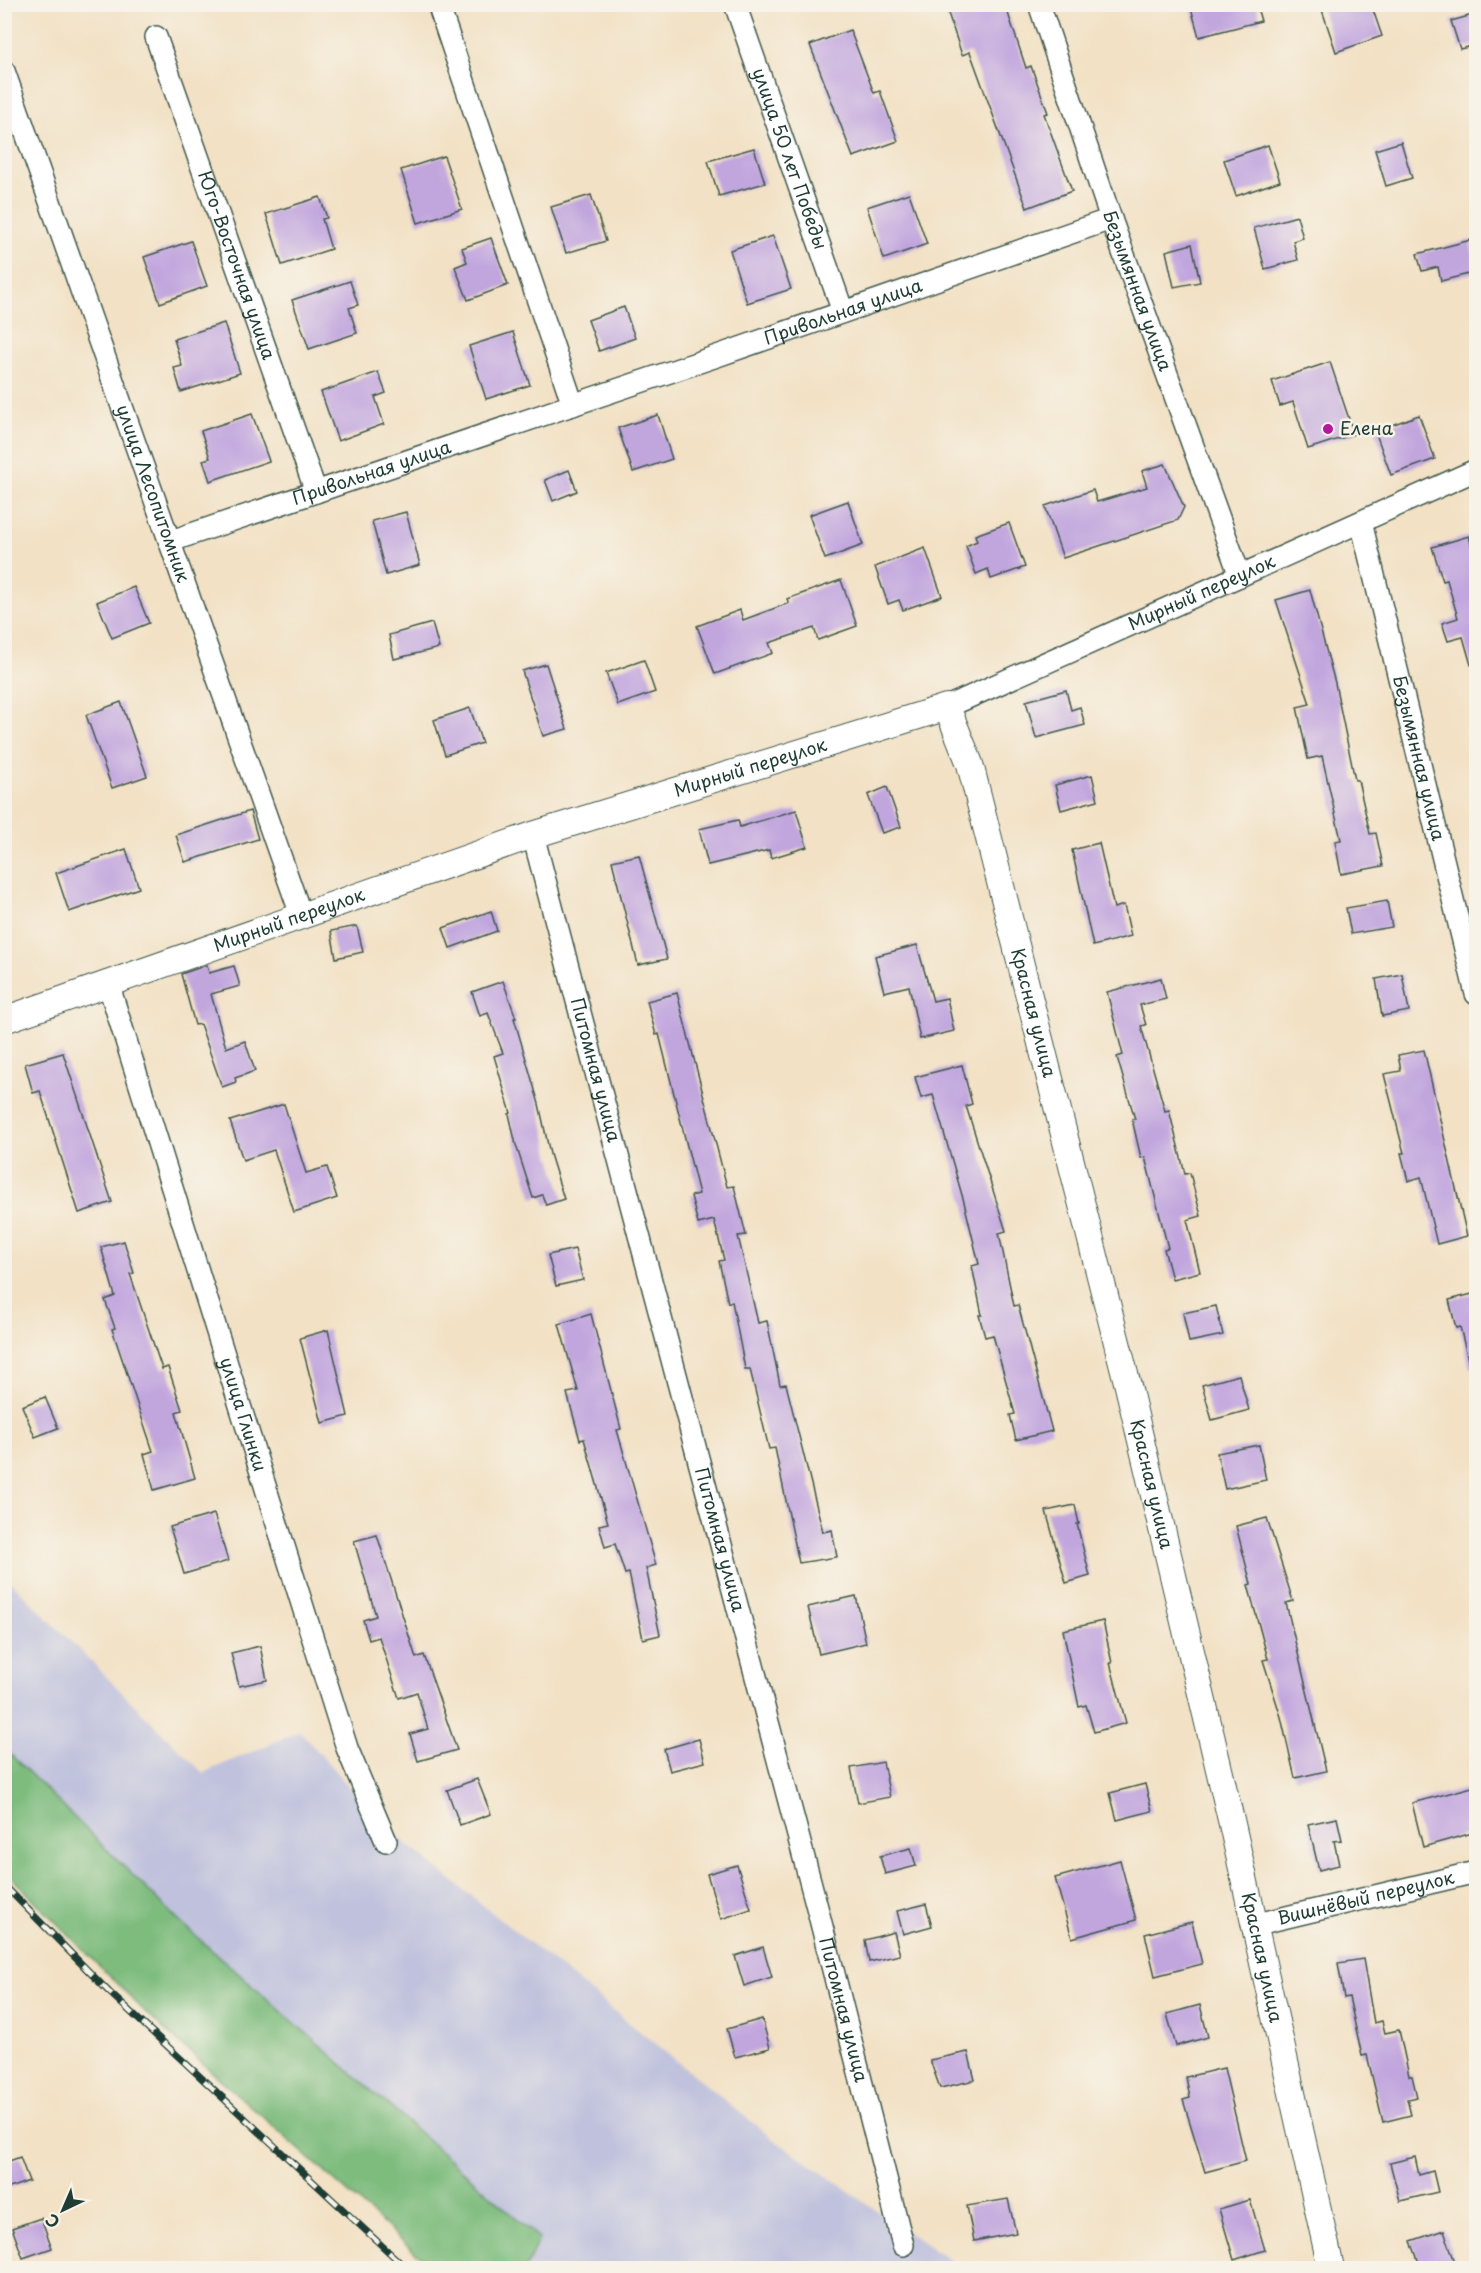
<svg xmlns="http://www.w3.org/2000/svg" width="1481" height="2273" viewBox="0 0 1481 2273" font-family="'Playpen Sans',sans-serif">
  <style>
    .industrial { fill: #c0c2dd }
    .forest { fill: #7ebc7e; stroke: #4e7c59; stroke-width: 1.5 }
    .building { fill: #c1a6de }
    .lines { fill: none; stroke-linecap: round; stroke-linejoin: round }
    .minor-casing { stroke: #3f564a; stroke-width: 24 }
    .tertiary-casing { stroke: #3f564a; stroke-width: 28 }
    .minor { stroke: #fff; stroke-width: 21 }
    .tertiary { stroke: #fff; stroke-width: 26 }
    .rail-casing { stroke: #1f3d34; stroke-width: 7 }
    .rail { stroke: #f7f3e8; stroke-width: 4.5; stroke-dasharray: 14; stroke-linecap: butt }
    .poi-dot { fill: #b5179e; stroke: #f7f3e8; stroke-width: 2 }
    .labels { text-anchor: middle; stroke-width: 5; stroke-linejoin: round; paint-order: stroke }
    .street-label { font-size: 18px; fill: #1f3d34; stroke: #f7f3e8 }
    .poi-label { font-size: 18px; fill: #1f3d34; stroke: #f7f3e8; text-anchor: start }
  </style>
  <rect width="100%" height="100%" fill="#f7f3e8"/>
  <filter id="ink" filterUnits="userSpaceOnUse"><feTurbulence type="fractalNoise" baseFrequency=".0167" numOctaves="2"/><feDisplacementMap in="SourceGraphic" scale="12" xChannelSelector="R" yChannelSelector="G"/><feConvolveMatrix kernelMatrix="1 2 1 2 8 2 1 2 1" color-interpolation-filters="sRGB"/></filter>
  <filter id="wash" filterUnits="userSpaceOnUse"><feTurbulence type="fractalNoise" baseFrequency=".008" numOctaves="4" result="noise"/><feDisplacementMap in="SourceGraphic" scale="24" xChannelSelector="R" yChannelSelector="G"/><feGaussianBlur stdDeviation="1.35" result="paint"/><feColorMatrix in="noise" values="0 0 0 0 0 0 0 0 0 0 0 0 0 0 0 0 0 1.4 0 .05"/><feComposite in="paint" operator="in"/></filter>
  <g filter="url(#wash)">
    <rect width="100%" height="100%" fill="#f2e1c5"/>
    <polygon class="industrial" points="4,1575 203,1773 300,1731 381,1823 773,2139 961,2268 526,2268 539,2238 181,1923 5,1749"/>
    <polygon class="forest" points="5,1749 181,1923 539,2238 526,2268 439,2268 416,2253 150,2017 5,1871"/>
    <g id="blocks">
      <g class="building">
        <polygon points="945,4 1005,4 1026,68 1031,66 1048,113 1044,114 1072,191 1027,208 970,52 962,55"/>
        <polygon points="1190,4 1256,4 1261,21 1199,37"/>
        <polygon points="1320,4 1371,4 1382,36 1336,52"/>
        <polygon points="1476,14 1476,45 1460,49 1451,21"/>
        <polygon points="850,30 874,93 880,91 898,141 853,157 810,45"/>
        <polygon points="1401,142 1412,178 1386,186 1375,150"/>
        <polygon points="1268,145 1280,181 1236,196 1224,160"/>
        <polygon points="754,148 765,183 719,196 708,161"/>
        <polygon points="444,156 462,209 418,223 401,170"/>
        <polygon points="909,193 927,244 884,259 867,207"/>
        <polygon points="591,195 606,241 566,253 551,207"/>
        <polygon points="320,197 327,218 322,219 331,249 282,265 266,214"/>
        <polygon points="1297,216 1303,238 1293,241 1298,260 1265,269 1254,228"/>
        <polygon points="773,236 791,289 747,303 730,250"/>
        <polygon points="491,238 508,285 468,300 455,267 467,262 462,248"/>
        <polygon points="1471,240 1476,272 1441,281 1438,267 1422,271 1417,254"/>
        <polygon points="191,241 207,286 160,303 144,257"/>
        <polygon points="1192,244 1200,282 1174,287 1166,251"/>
        <polygon points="350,281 358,305 349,308 357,333 309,349 292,300"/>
        <polygon points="624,307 635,338 599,351 588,320"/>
        <polygon points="224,323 240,373 181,392 174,368 182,366 174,339"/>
        <polygon points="513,332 530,385 486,399 469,346"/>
        <polygon points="1330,362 1354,434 1308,449 1293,402 1280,406 1272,381"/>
        <polygon points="378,372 386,393 375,397 384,424 338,441 321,392"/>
        <polygon points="252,414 269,461 210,481 203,460 210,458 201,431"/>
        <polygon points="658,415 672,459 633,472 618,428"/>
        <polygon points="1419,415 1435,459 1391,475 1375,431"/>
        <polygon points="1165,464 1184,507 1178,520 1063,558 1045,506 1093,490 1097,502 1147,487 1142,471"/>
        <polygon points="569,470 577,491 553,501 545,480"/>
        <polygon points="848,501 863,545 825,559 809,515"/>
        <polygon points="406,512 420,565 386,575 372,521"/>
        <polygon points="1009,523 1025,567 991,579 988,569 976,574 966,546 977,541 975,535"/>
        <polygon points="1469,536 1476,562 1476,665 1471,665 1463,637 1448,641 1442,623 1458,618 1447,580 1443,581 1432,547"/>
        <polygon points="925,548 942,596 903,610 899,600 888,604 875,567"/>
        <polygon points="841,580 857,626 818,640 814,628 769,643 773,653 715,674 697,626 740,610 743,620 789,603 787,599"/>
        <polygon points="134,587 149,623 112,638 97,602"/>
        <polygon points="1310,590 1335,683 1355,780 1358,780 1370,834 1376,833 1383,866 1341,874 1335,841 1341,840 1322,756 1308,759 1297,707 1310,704 1276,600"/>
        <polygon points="432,623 439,648 394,659 389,635"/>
        <polygon points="644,660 655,692 618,705 606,673"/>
        <polygon points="546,664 567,729 543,736 522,671"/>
        <polygon points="1066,690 1071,710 1080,707 1085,725 1036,738 1026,701"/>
        <polygon points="121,702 147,776 112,788 86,715"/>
        <polygon points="470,708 482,743 445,755 434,720"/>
        <polygon points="1092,775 1098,800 1061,810 1055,785"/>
        <polygon points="887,787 901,827 882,833 868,795"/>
        <polygon points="796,810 807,847 771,858 769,850 708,865 699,829 738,820 740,827"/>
        <polygon points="250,811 258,839 185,862 176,835"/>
        <polygon points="1099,843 1114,908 1124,905 1131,936 1093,946 1072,850"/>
        <polygon points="126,849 139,888 69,912 56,873"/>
        <polygon points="639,855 667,959 638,965 612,861"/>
        <polygon points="1387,901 1392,927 1351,934 1346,908"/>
        <polygon points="491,911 497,931 450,948 443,928"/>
        <polygon points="357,926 363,952 336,958 331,931"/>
        <polygon points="917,945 933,1001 947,998 954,1031 920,1039 909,986 884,992 875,956"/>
        <polygon points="207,965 209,973 234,966 240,986 211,994 226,1048 245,1041 255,1071 235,1078 236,1082 222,1087 200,1024 195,1025 181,974"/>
        <polygon points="1402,974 1409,1011 1382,1016 1376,979"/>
        <polygon points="1161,978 1166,999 1140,1005 1146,1025 1141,1026 1165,1111 1169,1110 1185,1174 1190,1173 1201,1216 1187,1220 1200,1272 1172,1279 1164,1249 1168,1248 1145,1157 1141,1158 1132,1119 1135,1119 1117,1057 1123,1055 1107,992"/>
        <polygon points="503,981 516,1018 514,1018 539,1104 550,1154 564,1199 546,1205 542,1195 533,1198 516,1145 509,1114 511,1113 494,1056 503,1053 488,1013 480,1016 472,992"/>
        <polygon points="677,993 727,1187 734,1186 746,1235 738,1236 758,1323 767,1321 780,1385 786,1384 823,1532 832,1530 837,1557 799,1563 775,1448 769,1449 750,1369 745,1369 732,1301 728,1303 719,1261 724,1260 714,1220 698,1224 691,1196 699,1194 659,1034 656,1035 647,1001"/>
        <polygon points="1424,1050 1467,1236 1437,1244 1421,1177 1408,1181 1401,1153 1404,1153 1384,1074 1401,1071 1398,1055"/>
        <polygon points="63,1053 112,1202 79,1213 40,1091 33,1093 25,1064"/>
        <polygon points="962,1065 972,1104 966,1106 1006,1231 999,1233 1014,1306 1018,1305 1052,1431 1016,1440 1010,1415 1015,1414 993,1335 985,1337 979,1315 982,1315 972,1266 979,1264 964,1202 933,1095 921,1098 915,1077"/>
        <polygon points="284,1104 306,1173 327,1167 337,1198 294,1212 274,1150 243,1160 230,1121"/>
        <polygon points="124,1241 134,1273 130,1274 162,1369 168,1367 182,1410 176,1412 195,1478 154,1490 144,1454 153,1451 112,1329 115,1328 105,1300 115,1296 101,1247"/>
        <polygon points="575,1249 583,1280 556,1286 548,1255"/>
        <polygon points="1476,1293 1476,1367 1470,1368 1460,1327 1456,1328 1449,1300"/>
        <polygon points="1216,1306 1223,1335 1189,1342 1183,1313"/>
        <polygon points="591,1314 621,1429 617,1430 656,1565 646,1568 660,1635 643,1639 629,1573 625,1574 615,1544 605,1547 599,1525 608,1523 584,1439 580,1440 567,1393 578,1391 559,1324"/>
        <polygon points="328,1330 348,1416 322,1423 300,1338"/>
        <polygon points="1239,1375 1249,1410 1212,1420 1202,1385"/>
        <polygon points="45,1397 58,1428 35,1437 22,1406"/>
        <polygon points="1259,1445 1266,1480 1225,1489 1217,1453"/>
        <polygon points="1075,1505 1079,1524 1077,1524 1090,1576 1066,1583 1046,1511"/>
        <polygon points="214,1514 228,1561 184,1574 170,1527"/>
        <polygon points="1267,1518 1293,1601 1286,1603 1326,1771 1295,1778 1281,1717 1263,1660 1268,1659 1248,1585 1251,1584 1236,1526"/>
        <polygon points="377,1535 416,1658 424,1655 457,1750 418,1761 410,1734 428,1729 417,1692 399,1698 379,1637 369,1640 363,1620 376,1616 354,1541"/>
        <polygon points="856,1596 866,1643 819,1654 808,1607"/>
        <polygon points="1103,1621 1112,1663 1110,1663 1126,1723 1094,1732 1086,1705 1079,1707 1063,1630"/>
        <polygon points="260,1646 267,1680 239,1686 231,1653"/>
        <polygon points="699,1739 705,1762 670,1771 664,1749"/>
        <polygon points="883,1762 890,1797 858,1803 851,1768"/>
        <polygon points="477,1779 491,1814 460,1825 447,1790"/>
        <polygon points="1145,1784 1152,1811 1117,1820 1110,1793"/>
        <polygon points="1476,1786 1476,1832 1423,1847 1412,1803"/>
        <polygon points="1337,1818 1342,1840 1334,1841 1339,1865 1319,1870 1308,1824"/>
        <polygon points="911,1848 916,1866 885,1874 880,1856"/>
        <polygon points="1120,1860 1136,1920 1072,1938 1055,1878"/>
        <polygon points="737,1865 751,1909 721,1919 707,1874"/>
        <polygon points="926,1904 932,1926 903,1934 897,1911"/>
        <polygon points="1192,1922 1202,1964 1155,1976 1145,1934"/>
        <polygon points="894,1932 900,1955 869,1962 865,1940"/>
        <polygon points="763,1947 772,1977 744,1986 735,1956"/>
        <polygon points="1363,1959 1374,2023 1382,2021 1385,2033 1399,2030 1409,2076 1412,2076 1417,2097 1407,2099 1411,2115 1383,2122 1367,2055 1362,2056 1349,1997 1344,1998 1338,1963"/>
        <polygon points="1200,2005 1208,2037 1176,2046 1167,2014"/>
        <polygon points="762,2019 770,2048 735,2057 727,2029"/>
        <polygon points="968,2052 975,2080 940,2088 930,2060"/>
        <polygon points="1224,2068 1246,2161 1205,2172 1183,2100 1190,2098 1186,2077"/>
        <polygon points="20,2157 29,2181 4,2190 4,2163"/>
        <polygon points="1415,2157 1419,2175 1433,2171 1438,2192 1400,2201 1390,2163"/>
        <polygon points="1008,2199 1016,2233 974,2241 967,2206"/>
        <polygon points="1250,2200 1265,2250 1234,2260 1219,2209"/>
        <polygon points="41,2218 52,2248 23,2258 12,2228"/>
        <polygon points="1444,2230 1457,2268 1421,2268 1411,2241"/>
      </g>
    </g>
  </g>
  <g filter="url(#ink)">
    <use href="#blocks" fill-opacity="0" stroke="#3f564a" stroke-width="1.5"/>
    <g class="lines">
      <defs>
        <g id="minor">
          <polyline points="438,4 573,405"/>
          <path id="s1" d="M 735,4 L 843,312"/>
          <path id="s2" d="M 1039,4 L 1111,219 L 1240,576"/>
          <path id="s3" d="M 156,37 L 316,492"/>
          <path id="s4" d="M 4,71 L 301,915"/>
          <path id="s5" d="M 1361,522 L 1476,994"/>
          <path id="s6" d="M 171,541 L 717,356 L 1111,219"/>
          <path id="s7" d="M 947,707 L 1476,470"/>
          <path id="s8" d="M 533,835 L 818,1911 L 903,2245"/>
          <path id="s9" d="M 108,983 L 347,1748 L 386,1841"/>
          <path id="s10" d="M 1253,1925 L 1476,1872"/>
        </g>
        <g id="tertiary">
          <path id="s11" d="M 4,1020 L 533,835 L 947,707 L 970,764 L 1128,1386 L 1232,1824 L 1331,2268"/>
        </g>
      </defs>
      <use href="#minor" class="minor-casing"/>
      <use href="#tertiary" class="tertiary-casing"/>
      <use href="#minor" class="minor"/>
      <use href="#tertiary" class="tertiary"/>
      <defs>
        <polyline id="rail" points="4,1885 109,1992 406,2268"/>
      </defs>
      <use href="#rail" class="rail-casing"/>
      <use href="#rail" class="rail"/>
    </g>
  </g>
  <circle class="poi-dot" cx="1328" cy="429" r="6"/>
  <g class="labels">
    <g class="street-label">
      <text dy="6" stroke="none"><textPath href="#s1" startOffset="164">улица 50 лет Победы</textPath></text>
      <text dy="6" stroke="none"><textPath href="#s3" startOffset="242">Юго-Восточная улица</textPath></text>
      <text dy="6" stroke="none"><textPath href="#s2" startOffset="303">Безымянная улица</textPath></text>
      <text dy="6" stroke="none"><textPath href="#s6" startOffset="710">Привольная улица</textPath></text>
      <text dy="6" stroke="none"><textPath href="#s6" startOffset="212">Привольная улица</textPath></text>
      <text dy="6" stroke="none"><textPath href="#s4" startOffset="448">улица Лесопитомник</textPath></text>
      <text dy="6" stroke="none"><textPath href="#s7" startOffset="279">Мирный переулок</textPath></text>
      <text dy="6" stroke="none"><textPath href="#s5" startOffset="243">Безымянная улица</textPath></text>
      <text dy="6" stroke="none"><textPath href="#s11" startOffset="788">Мирный переулок</textPath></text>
      <text dy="6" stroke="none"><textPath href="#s11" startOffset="302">Мирный переулок</textPath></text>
      <text dy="6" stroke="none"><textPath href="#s11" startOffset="1312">Красная улица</textPath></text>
      <text dy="6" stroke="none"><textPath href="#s8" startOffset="243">Питомная улица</textPath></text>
      <text dy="6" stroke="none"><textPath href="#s9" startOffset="452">улица Глинки</textPath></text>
      <text dy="6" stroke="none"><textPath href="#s11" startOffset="1798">Красная улица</textPath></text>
      <text dy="6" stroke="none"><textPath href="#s8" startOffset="729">Питомная улица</textPath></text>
      <text dy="6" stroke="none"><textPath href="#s10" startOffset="116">Вишнёвый переулок</textPath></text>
      <text dy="6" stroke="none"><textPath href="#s11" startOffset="2284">Красная улица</textPath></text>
      <text dy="6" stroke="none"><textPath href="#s8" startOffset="1215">Питомная улица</textPath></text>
    </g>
    <g class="poi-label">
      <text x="1340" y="435">Елена</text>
    </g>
  </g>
  <rect width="1481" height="2273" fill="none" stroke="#f7f3e8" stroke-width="24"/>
  <g transform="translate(63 2210) rotate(224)" stroke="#f7f3e8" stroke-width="4.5" paint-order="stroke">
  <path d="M0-4.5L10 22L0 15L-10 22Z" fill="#1f3d34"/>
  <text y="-9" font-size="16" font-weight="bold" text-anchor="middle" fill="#1f3d34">С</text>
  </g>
</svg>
